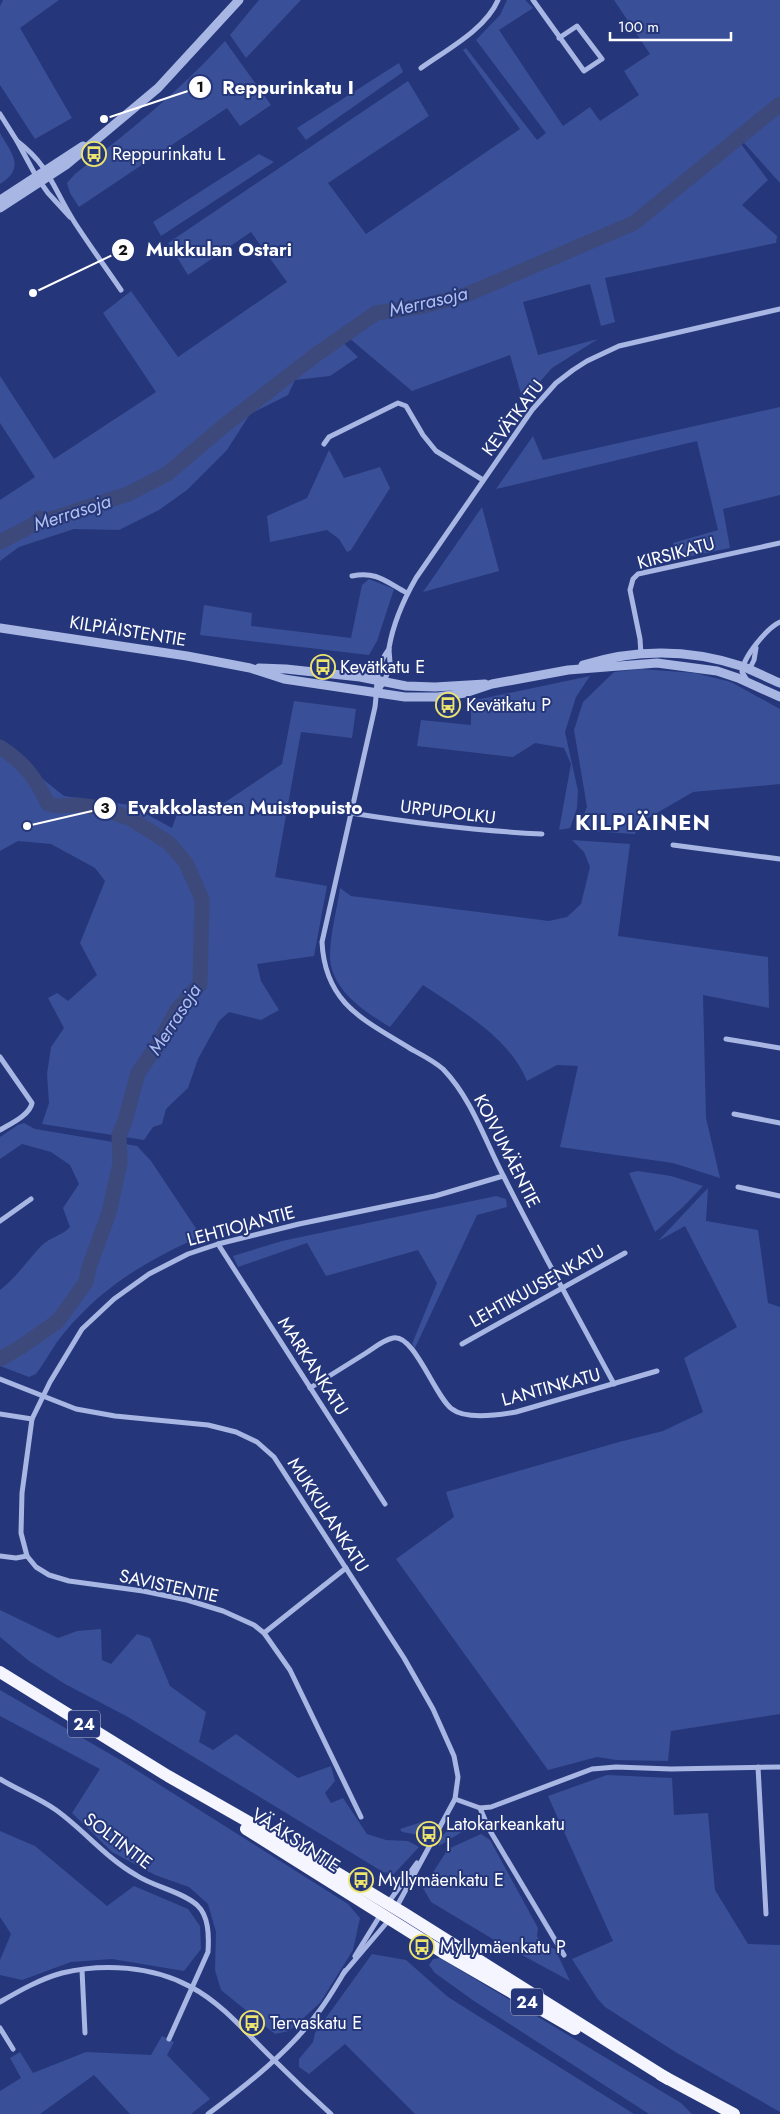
<svg xmlns="http://www.w3.org/2000/svg" width="780" height="2114" viewBox="0 0 780 2114" font-family="Jost,sans-serif">
  <style>
    .green { fill: #394f97 }
    .lines { fill: none; stroke-linecap: round; stroke-linejoin: round }
    .river { stroke: #3c497a; stroke-width: 15 }
    .minor { stroke: #a8b6e4; stroke-width: 5 }
    .tertiary { stroke: #a8b6e4; stroke-width: 9 }
    .trunk { stroke: #f4f5fe; stroke-width: 12 }
    .labels { text-anchor: middle; stroke-width: 4; stroke-linejoin: round; paint-order: stroke }
    .shield { fill: #25377a; stroke: #bec3d7; stroke-width: 1 }
    .shield-label { font-size: 16px; font-weight: bold; fill: #fff }
    .poi-label { font-size: 18px; fill: #fff; stroke: #25377a; text-anchor: start }
    .street-label { font-size: 18px; fill: #fff; stroke: #25377a }
    .water-label { font-size: 19px; font-style: italic; fill: #b3c0ec; stroke: #25377a }
    .district-label { font-size: 22px; font-weight: bold; letter-spacing: 1px; fill: #fff; stroke: #25377a }
    .leader { fill: none; stroke: #fff; stroke-width: 2 }
    .callout-dot { fill: #fff; stroke: #25377a; stroke-width: 2 }
    .mark-label { font-size: 15px; text-anchor: middle; font-weight: bold; fill: #111 }
    .callout-label { font-size: 19px; text-anchor: middle; font-weight: bold; fill: #fff; stroke: #25377a; stroke-width: 4; stroke-linejoin: round; paint-order: stroke }
  </style>
  <rect width="100%" height="100%" fill="#25377a"/>
  <g class="green">
    <polygon points="3,0 59,0 20,28 72,118 35,139 0,85 0,6"/>
    <polygon points="259,0 301,0 246,58 230,35"/>
    <polygon points="507,0 525,0 533,8 499,30 563,126 590,107 600,121 639,95 624,71 650,54 614,0 780,0 780,183 736,134 630,219 465,289 373,309 335,335 358,357 330,376 295,380 288,395 250,414 227,450 187,490 159,510 119,530 74,529 19,547 0,561 0,500 35,477 0,423 0,376 54,459 156,392 103,313 131,291 178,357 287,282 251,232 188,275 168,243 408,81 429,116 328,183 366,234 520,129 463,50 466,48 537,140 546,133 476,40 500,15"/>
    <path d="M 225,41 L 271,105 L 240,126 L 227,108 L 79,207 L 70,193 L 67,183 L 75,174 C 128,132 180,91 225,41 Z"/>
    <polygon points="399,63 403,72 306,140 297,128"/>
    <path d="M 0,133 C 12,154 26,168 0,184 Z"/>
    <polygon points="741,144 768,180 742,205 777,236 776,243 605,278 615,322 601,326 590,284 523,302 538,355 598,339 552,368 523,401 510,355 412,391 349,338 378,317 449,304 470,297 637,226"/>
    <polygon points="259,154 274,162 161,236 153,222"/>
    <polygon points="780,407 780,495 723,509 730,548 677,559 673,543 718,530 697,441 496,489 533,436 543,460"/>
    <polygon points="329,450 344,478 380,467 390,488 351,550 347,552 339,539 327,530 270,542 267,516 307,498"/>
    <polygon points="482,507 499,571 423,592"/>
    <polygon points="369,579 394,589 377,641 369,655 200,635 204,605 252,613 251,626 351,638 362,585"/>
    <polygon points="641,669 695,673 731,682 780,709 780,784 693,792 638,824 635,834 577,830 587,807 574,730 583,702 614,672"/>
    <polygon points="590,676 576,697 565,732 578,791 577,808 570,828 559,830 571,764 564,748 535,743 513,757 417,746 421,720 471,725 471,701"/>
    <polygon points="294,701 356,709 352,738 301,732 275,877 327,886 314,956 257,964 261,981 279,1010 261,1020 229,1012 219,1021 198,1059 188,1088 166,1109 162,1124 153,1127 144,1140 42,1124 49,1103 47,1074 51,1047 64,1028 48,998 57,993 68,1001 97,975 80,943 105,881 95,868 51,844 18,841 0,851 0,742 20,756 39,776 64,796 130,805 172,828 179,808 221,805 282,764"/>
    <path d="M 572,840 L 630,844 L 618,936 L 768,957 L 769,1008 L 703,995 L 706,1118 L 720,1178 L 673,1163 L 560,1147 L 578,1066 L 557,1065 L 527,1081 C 509,1037 460,1010 423,985 L 390,1027 C 365,1012 331,990 330,957 C 330,934 337,910 340,888 L 351,896 L 549,921 L 567,917 L 581,904 L 590,867 L 584,852 Z"/>
    <path d="M 24,1123 L 35,1129 L 137,1146 L 151,1161 L 201,1236 C 145,1262 104,1285 64,1333 C 53,1346 46,1361 36,1374 L 29,1377 L 0,1366 L 0,1290 C 16,1278 27,1261 41,1246 C 50,1237 62,1236 70,1227 L 63,1208 L 79,1184 L 70,1165 L 51,1152 L 22,1144 L 0,1159 L 0,1137 L 18,1125 Z"/>
    <polygon points="638,1171 671,1176 703,1186 683,1207 655,1232 629,1173"/>
    <polygon points="708,1188 706,1221 758,1230 768,1303 780,1307 780,1714 671,1731 668,1761 616,1760 597,1757 548,1770 396,1559 454,1517 446,1492 619,1442 663,1431 703,1412 684,1358 737,1327 685,1226 658,1241"/>
    <polygon points="496,1196 506,1199 507,1207 477,1215 415,1348 412,1344 437,1283 418,1250 326,1276 307,1243 238,1267 233,1256 282,1241"/>
    <polygon points="0,1610 58,1638 77,1631 101,1629 102,1660 111,1664 137,1634 150,1638 170,1686 206,1712 199,1742 213,1750 236,1734 298,1778 331,1766 335,1781 325,1793 331,1803 343,1798 367,1834 386,1840 408,1841 419,1847 394,1874 383,1872 128,1717 65,1684 29,1661 0,1637"/>
    <polygon points="0,1690 122,1761 348,1904 360,1918 353,1950 320,2003 289,2031 275,2034 221,1990 215,1970 216,1932 208,1904 189,1887 155,1875 112,1852 72,1813 100,1769 0,1716"/>
    <polygon points="607,1775 672,1778 674,1815 708,1813 715,1890 748,1944 780,1945 780,2112 677,2053 605,2007 597,1998 572,1959 613,1941 548,1796"/>
    <path d="M 465,1818 L 478,1822 L 439,1846 C 440,1833 455,1823 465,1818 Z"/>
    <polygon points="425,1821 433,1823 425,1836 402,1832 400,1829"/>
    <polygon points="0,1831 35,1846 107,1906 134,1886 188,1909 200,1926 201,1949 184,1971 112,1959 71,1962 22,1980 0,1975 0,1960 11,1934 0,1917"/>
    <polygon points="481,1834 490,1840 538,1928 537,1936 544,1946 555,1949 570,1981 496,1941 431,1902 423,1888 448,1849"/>
    <polygon points="372,1954 406,1960 448,1997 634,2114 415,2114 345,2044 309,2074 299,2067 299,2059 313,2042 315,2033"/>
    <polygon points="440,1958 681,2103 692,2114 649,2114 474,2001 435,1973 429,1965 433,1959"/>
    <polygon points="162,2036 174,2042 167,2055 210,2099 191,2114 130,2114 94,2075 40,2114 0,2114 0,2091 21,2078 10,2058 20,2052 33,2073 86,2052 151,2055"/>
  </g>
  <g class="lines">
    <g class="river">
      <polyline points="0,542 33,525 40,518 48,520 128,494 167,474 226,424 317,354 376,313 424,306 468,294 634,223 780,104"/>
      <path d="M 0,747 C 25,763 35,777 48,804 L 58,806 L 78,805 L 101,808 L 131,819 L 169,843 L 186,863 L 202,899 L 200,984 L 177,1010 L 159,1043 L 138,1073 L 125,1121 L 119,1135 L 120,1163 L 109,1213 L 89,1267 L 86,1282 L 58,1321 L 21,1347 L 0,1359"/>
    </g>
    <g class="minor">
      <polyline points="533,0 584,71 602,59 577,26 559,38"/>
      <path d="M 421,68 C 446,50 486,29 498,0"/>
      <polyline points="0,114 17,141 36,176 48,193 70,217"/>
      <path d="M 17,141 C 51,167 53,189 75,223 C 90,246 106,268 121,290"/>
      <polyline points="324,444 329,437 398,403 406,406 423,435 436,451 483,480"/>
      <path d="M 352,576 C 377,571 386,582 407,593"/>
      <path d="M 389,649 C 374,669 378,684 375,707 L 322,942 C 325,1004 364,1020 411,1049 C 422,1055 434,1061 443,1069 C 472,1099 485,1141 504,1177 C 539,1247 577,1315 614,1384"/>
      <polyline points="641,655 640,639 630,590 633,579 638,574 780,543"/>
      <polyline points="749,670 754,660 756,648"/>
      <path d="M 747,680 L 742,672 C 743,657 767,628 780,622"/>
      <path d="M 377,693 C 383,684 388,675 390,664 C 390,659 389,653 389,648 C 393,624 404,599 416,578 L 532,410 L 556,383 L 573,370 L 587,361 L 619,346 L 780,309"/>
      <path d="M 351,813 C 414,823 478,831 542,834"/>
      <polyline points="673,845 780,859"/>
      <polyline points="726,1039 780,1048"/>
      <path d="M 0,1057 L 32,1103 C 30,1115 10,1124 0,1130"/>
      <polyline points="734,1114 780,1123"/>
      <polyline points="738,1187 780,1196"/>
      <polyline points="0,1221 31,1199"/>
      <polyline points="218,1244 385,1504"/>
      <polyline points="462,1344 625,1253"/>
      <polyline points="0,1379 76,1409 115,1416 208,1425 236,1432 257,1442 274,1457 404,1658 433,1709 454,1756 458,1777 455,1799 396,1908"/>
      <path d="M 310,1388 C 329,1376 347,1365 366,1353 C 374,1348 383,1340 393,1338 C 414,1333 435,1397 452,1409 C 466,1420 499,1415 516,1412 L 657,1371"/>
      <polyline points="0,1414 32,1419"/>
      <polyline points="0,1556 16,1558 27,1556"/>
      <polyline points="264,1633 346,1568"/>
      <polyline points="758,1767 766,1914"/>
      <path d="M 0,1779 C 18,1790 39,1798 56,1810 C 84,1830 106,1858 136,1875 C 154,1887 181,1891 197,1905 C 209,1916 209,1936 208,1952 L 169,2039"/>
      <polyline points="455,1799 480,1808 491,1807 592,1769 616,1767 671,1769 780,1767"/>
      <polyline points="480,1808 489,1829 564,1955"/>
      <polyline points="361,1817 290,1670 264,1633 254,1625 223,1611 187,1600 143,1591 69,1581 49,1575 36,1567 27,1556 21,1533 22,1493 32,1419 50,1382 82,1329 114,1299 149,1274 188,1254 218,1244 299,1224 435,1196 503,1176"/>
      <polyline points="388,1903 417,1863"/>
      <polyline points="355,1956 381,1914"/>
      <polyline points="82,1970 85,2033"/>
      <polyline points="343,1974 389,1920"/>
      <path d="M 0,2002 C 19,1991 40,1979 62,1973 C 103,1963 153,1966 191,1987 C 223,2004 247,2034 273,2059 C 292,2078 311,2096 331,2114"/>
      <polyline points="0,2028 13,2049"/>
      <path d="M 208,2114 C 248,2084 290,2051 320,2010 C 329,1998 337,1984 345,1971"/>
    </g>
    <g class="tertiary">
      <polyline points="0,200 83,146"/>
      <polyline points="0,208 66,165 158,88 239,0"/>
      <polyline points="0,628 187,656 250,668 284,679 405,697 438,697 465,693 492,684 568,670 657,663 717,671 738,678 780,697"/>
      <path d="M 583,665 C 635,649 689,649 741,666 C 755,671 767,678 780,683"/>
      <polyline points="259,668 286,669 360,677 406,686 435,687 485,684"/>
    </g>
    <g class="trunk">
      <polyline points="0,1672 168,1776 319,1862 405,1914 668,2079"/>
      <polyline points="246,1829 442,1952 575,2029"/>
      <polyline points="661,2075 734,2114"/>
    </g>
  </g>
  <defs>
    <symbol id="bus-ring" viewBox="-11 -11 22 22"><circle r="9.5" fill="#25377a" stroke="#ede46d" stroke-width="1.5"/><path d="M-5-6H5V4H4V6H2V4H-2V6H-4V4H-5ZM-3.5-4V0h7V-4ZM-3.5 1.2v1.5H-2V1.2ZM2 1.2v1.5H3.5V1.2Z" fill="#ede46d"/></symbol>
  </defs>
  <g fill-rule="evenodd">
    <use href="#bus-ring" x="80" y="140" width="28" height="28"/>
    <use href="#bus-ring" x="309" y="653" width="28" height="28"/>
    <use href="#bus-ring" x="434" y="691" width="28" height="28"/>
    <use href="#bus-ring" x="415" y="1820" width="28" height="28"/>
    <use href="#bus-ring" x="347" y="1866" width="28" height="28"/>
    <use href="#bus-ring" x="408" y="1933" width="28" height="28"/>
    <use href="#bus-ring" x="238" y="2009" width="28" height="28"/>
  </g>
  <g class="labels">
    <g class="shield">
      <rect x="68" y="1710.5" width="32" height="27" rx="4"/>
      <rect x="511" y="1988.5" width="32" height="27" rx="4"/>
    </g>
    <g class="shield-label">
      <text x="84" y="1730">24</text>
      <text x="527" y="2008">24</text>
    </g>
    <g class="poi-label">
      <text x="112" y="160">Reppurinkatu L</text>
      <text x="340" y="673">Kevätkatu E</text>
      <text x="466" y="711">Kevätkatu P</text>
      <text x="446" y="1830">Latokarkeankatu<tspan x="446" dy="21">I</tspan></text>
      <text x="378" y="1886">Myllymäenkatu E</text>
      <text x="440" y="1953">Myllymäenkatu P</text>
      <text x="270" y="2029">Tervaskatu E</text>
    </g>
    <g class="street-label">
      <text transform="translate(513 418) rotate(-53)" y="6">KEVÄTKATU</text>
      <text transform="translate(676 553) rotate(-15)" y="6">KIRSIKATU</text>
      <text transform="translate(128 631) rotate(9)" y="6">KILPIÄISTENTIE</text>
      <text transform="translate(448 812) rotate(7)" y="6">URPUPOLKU</text>
      <text transform="translate(507 1151) rotate(63)" y="6">KOIVUMÄENTIE</text>
      <text transform="translate(241 1226) rotate(-15)" y="6">LEHTIOJANTIE</text>
      <text transform="translate(537 1286) rotate(-29)" y="6">LEHTIKUUSENKATU</text>
      <text transform="translate(313 1366) rotate(57)" y="6">MARKANKATU</text>
      <text transform="translate(551 1387) rotate(-15)" y="6">LANTINKATU</text>
      <text transform="translate(328 1515) rotate(57)" y="6">MUKKULANKATU</text>
      <text transform="translate(169 1586) rotate(12)" y="6">SAVISTENTIE</text>
      <text transform="translate(296 1840) rotate(33)" y="6">VÄÄKSYNTIE</text>
      <text transform="translate(118 1841) rotate(37)" y="6">SOLTINTIE</text>
    </g>
    <g class="water-label">
      <text transform="translate(428 301) rotate(-13)" y="7">Merrasoja</text>
      <text transform="translate(72 512) rotate(-18)" y="7">Merrasoja</text>
      <text transform="translate(174 1019) rotate(-57)" y="7">Merrasoja</text>
    </g>
    <g class="district-label">
      <text x="643" y="830">KILPIÄINEN</text>
    </g>
  </g>
  <path class="leader" d="M104 119L200 87M33 293L123 250M27 826L105 808"/>
  <g class="callout-dot">
    <circle cx="104" cy="119" r="5"/>
    <circle cx="33" cy="293" r="5"/>
    <circle cx="27" cy="826" r="5"/>
    <circle cx="200" cy="87" r="12"/>
    <circle cx="123" cy="250" r="12"/>
    <circle cx="105" cy="808" r="12"/>
  </g>
  <g class="mark-label">
    <text x="200" y="92">1</text>
    <text x="123" y="255">2</text>
    <text x="105" y="813">3</text>
  </g>
  <g class="callout-label">
    <text x="288" y="94">Reppurinkatu I</text>
    <text x="219" y="256">Mukkulan Ostari</text>
    <text x="245" y="814">Evakkolasten Muistopuisto</text>
  </g>
  <path d="M610 32v8h121v-8" fill="none" stroke="#ffffff" stroke-width="2.5"/>
  <text x="618" y="32" font-size="15" fill="#ffffff" stroke="#25377a" stroke-width="4" paint-order="stroke">100 m</text>
</svg>
